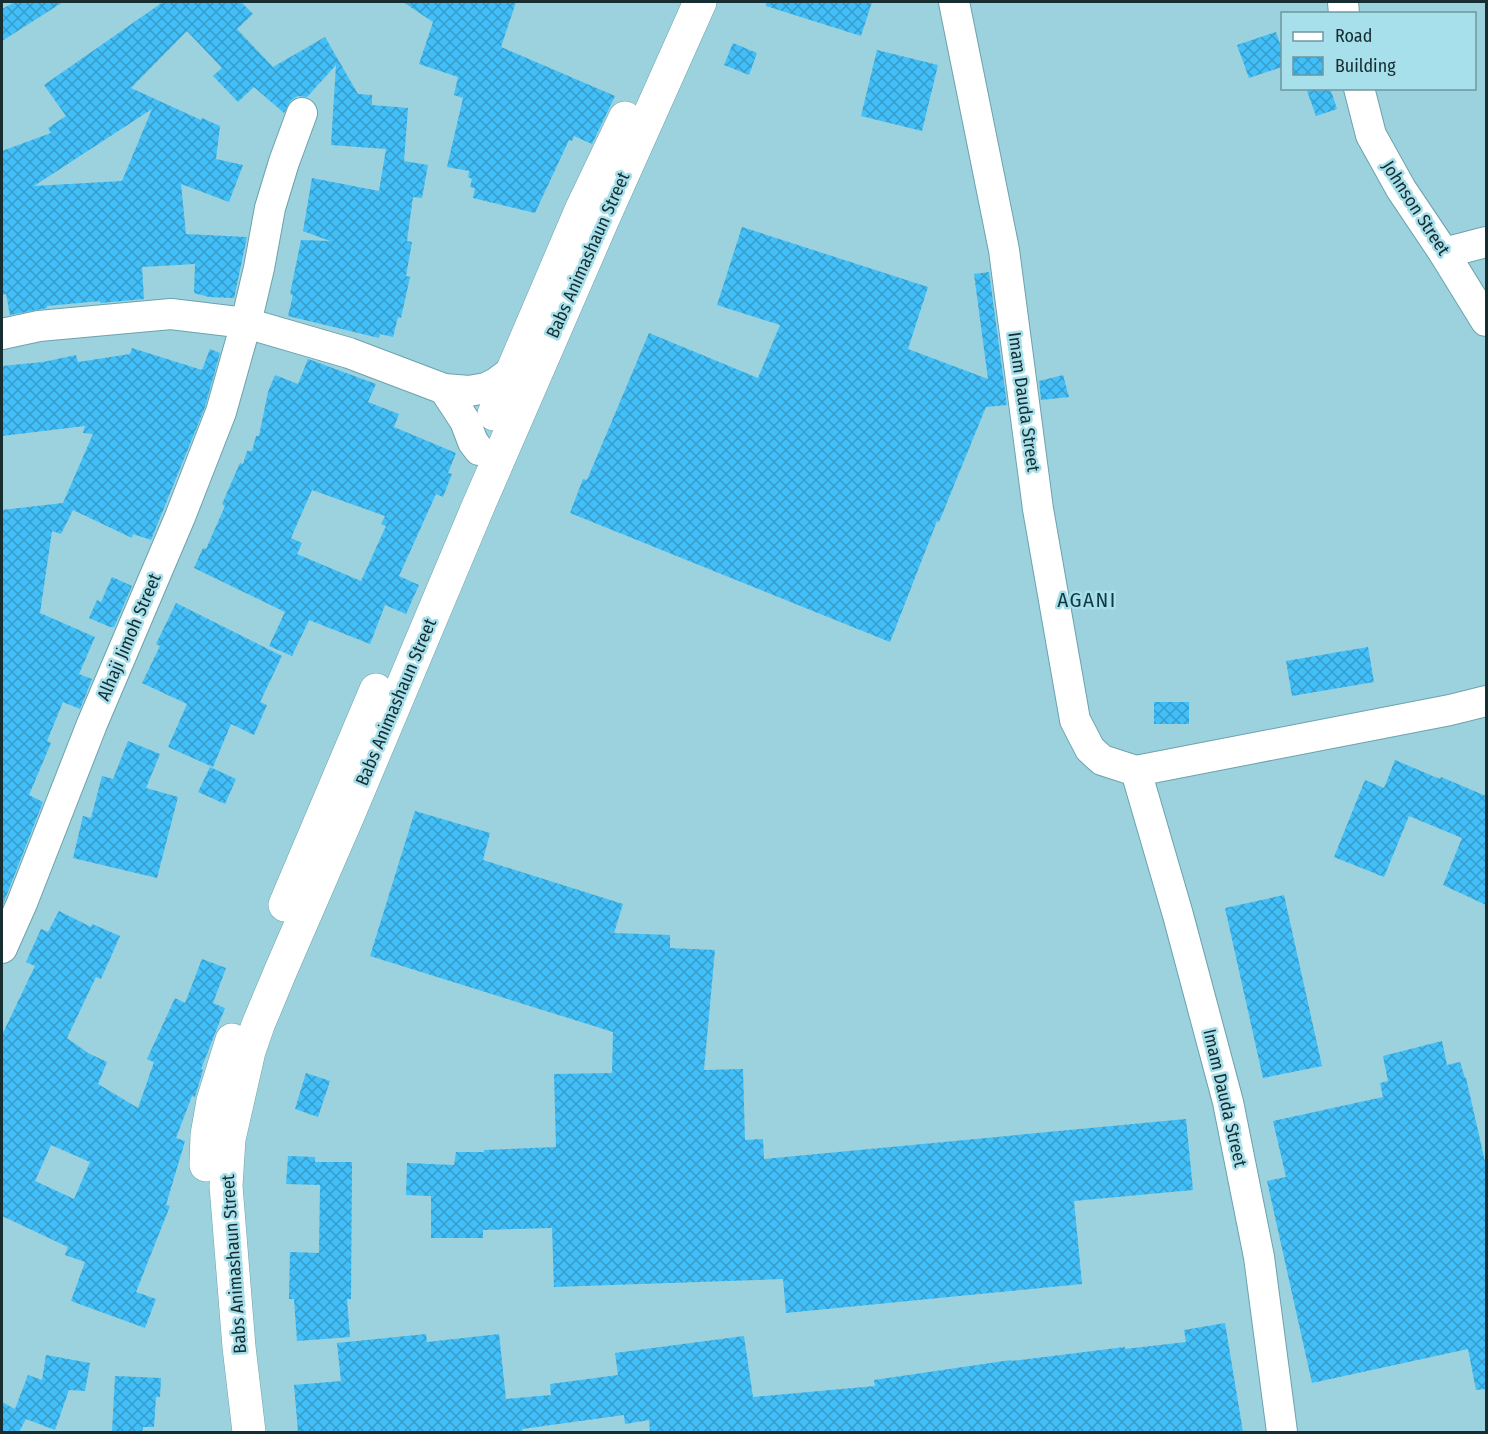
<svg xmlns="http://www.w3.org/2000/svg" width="1488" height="1434" viewBox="0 0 1488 1434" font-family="'Fira Sans Condensed',sans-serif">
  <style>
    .building { fill: url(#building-cross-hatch); fill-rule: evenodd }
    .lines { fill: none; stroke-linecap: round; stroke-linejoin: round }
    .minor-casing { stroke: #6ca2ad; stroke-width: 32 }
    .secondary-casing { stroke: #6ca2ad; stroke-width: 34 }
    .minor { stroke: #fff; stroke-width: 30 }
    .secondary { stroke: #fff; stroke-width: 33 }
    .labels { text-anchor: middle; stroke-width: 5; stroke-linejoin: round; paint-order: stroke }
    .street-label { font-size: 18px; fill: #162d31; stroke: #a7dfea }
    .quarter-label { font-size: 21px; letter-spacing: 1.5px; fill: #0f3940; stroke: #a7dfea }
  </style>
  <defs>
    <pattern id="building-cross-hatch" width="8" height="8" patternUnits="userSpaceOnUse" patternTransform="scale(1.5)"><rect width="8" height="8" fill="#42bff8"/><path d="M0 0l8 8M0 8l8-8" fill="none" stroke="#369cc9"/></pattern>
  </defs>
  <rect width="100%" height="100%" fill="#9bd2dd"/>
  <g class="building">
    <polygon points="15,2 63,2 2,41 2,9"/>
    <path d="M 163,2 L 241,2 L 253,14 L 237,29 L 273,67 L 325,37 L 358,94 L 372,95 L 372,105 L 408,108 L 404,161 L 428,165 L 422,198 L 413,197 L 407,241 L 412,242 L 406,276 L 410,277 L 401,318 L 398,317 L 393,337 L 380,334 L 379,338 L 288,316 L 293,295 L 290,294 L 301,240 L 330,241 L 303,231 L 312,178 L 379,191 L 386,149 L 331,145 L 336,65 L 307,97 L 298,96 L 291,100 L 284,113 L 254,87 L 238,102 L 213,76 L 222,68 L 187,31 L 131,88 L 201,120 L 202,118 L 220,126 L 216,159 L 243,165 L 229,202 L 181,184 L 186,234 L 247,237 L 234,298 L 209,297 L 194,293 L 195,264 L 142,267 L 144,299 L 100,303 L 100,301 L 47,306 L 47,308 L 10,315 L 6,294 L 2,295 L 2,151 L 51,133 L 48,128 L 66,116 L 44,85 ZM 152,109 L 122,181 L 34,186 Z"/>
    <polygon points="403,2 516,2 501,47 615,96 592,144 574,136 572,141 569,140 535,213 473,198 475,188 470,187 472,179 468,177 469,171 447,167 463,98 454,95 458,77 419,64 433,22"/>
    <polygon points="766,2 872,2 861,36 766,6"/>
    <polygon points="1276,32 1282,50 1282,67 1249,78 1237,45"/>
    <polygon points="733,43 757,53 749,75 724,65"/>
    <polygon points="877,50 938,65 922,131 861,116"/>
    <polygon points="1306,88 1330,88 1337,109 1316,116"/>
    <polygon points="742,227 928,287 908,349 988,379 974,274 989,272 1007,405 986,407 939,522 937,521 890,642 570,513 583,479 587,480 649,333 758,378 780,325 717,305"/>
    <polygon points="132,348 202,370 210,349 220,353 205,407 151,540 133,534 132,538 73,510 61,534 52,531 40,613 95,637 79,674 92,679 80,709 63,702 47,741 51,743 29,795 43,802 2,907 2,510 63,503 93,434 83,433 85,426 2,436 2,366 43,362 76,355 78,362 130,354"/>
    <path d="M 308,359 L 376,384 L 368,402 L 399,414 L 394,427 L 456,453 L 448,473 L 452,474 L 443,497 L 436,494 L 399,576 L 419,585 L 406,614 L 385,605 L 370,644 L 309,620 L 292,656 L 269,646 L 285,612 L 194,568 L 203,548 L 206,549 L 225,506 L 222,504 L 240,463 L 243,464 L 247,451 L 252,451 L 256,436 L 259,436 L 268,392 L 275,375 L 298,384 ZM 312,490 L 385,516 L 381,524 L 386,526 L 361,581 L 297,554 L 302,543 L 291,538 Z"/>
    <polygon points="1063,375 1069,397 1041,400 1039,381"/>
    <polygon points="112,577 132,586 114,627 110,627 89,618 97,600 101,602"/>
    <polygon points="176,603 282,656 260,702 267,705 254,735 231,724 213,767 168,747 187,704 142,683 160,646 156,644"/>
    <polygon points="1368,647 1374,682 1292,696 1286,661"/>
    <rect x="1154" y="702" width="35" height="22"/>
    <polygon points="128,741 160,754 146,788 178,797 157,878 73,858 83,816 91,818 102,776 113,779"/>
    <polygon points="1395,760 1440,779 1441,777 1486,796 1486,905 1443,885 1462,838 1409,816 1384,877 1334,857 1365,780 1384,788"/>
    <polygon points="210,767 236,779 225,804 198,792"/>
    <polygon points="415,811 490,833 483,860 623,904 614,933 670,935 670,948 715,950 704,1070 743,1069 745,1140 763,1139 764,1159 1186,1119 1193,1190 1074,1201 1082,1284 786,1313 783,1279 554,1287 552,1228 483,1230 483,1238 431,1238 431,1196 406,1195 407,1163 454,1165 456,1152 484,1152 484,1150 556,1147 554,1074 612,1073 613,1032 370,956"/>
    <polygon points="1284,895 1322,1066 1263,1078 1225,908"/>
    <path d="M 59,911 L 91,927 L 92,924 L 120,936 L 101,979 L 96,977 L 67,1038 L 88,1053 L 107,1062 L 98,1084 L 138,1108 L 154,1062 L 147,1059 L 175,998 L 185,1003 L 202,959 L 226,968 L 213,1003 L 225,1008 L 201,1069 L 203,1070 L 195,1097 L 192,1096 L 176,1138 L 185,1141 L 166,1205 L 170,1206 L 136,1292 L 156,1299 L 145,1328 L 71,1301 L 85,1262 L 65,1255 L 68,1247 L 2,1216 L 2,1035 L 35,966 L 26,962 L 41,929 L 48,932 ZM 51,1145 L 90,1162 L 74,1199 L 35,1181 Z"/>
    <polygon points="1442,1041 1447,1065 1460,1062 1465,1078 1466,1078 1486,1166 1486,1389 1476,1390 1468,1349 1312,1383 1267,1181 1286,1177 1273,1121 1383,1097 1380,1083 1388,1081 1383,1056"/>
    <polygon points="306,1073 330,1081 318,1117 295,1109"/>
    <polygon points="288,1156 315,1157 315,1162 352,1162 351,1299 347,1299 350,1337 297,1341 294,1299 289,1299 290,1252 319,1253 320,1185 286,1184"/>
    <polygon points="1225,1323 1243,1432 650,1432 649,1420 625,1424 624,1415 522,1429 523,1432 298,1432 294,1385 341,1381 337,1343 426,1334 427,1342 499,1334 506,1399 551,1395 550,1384 618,1375 615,1353 744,1336 753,1397 875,1386 874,1380 1011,1360 1011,1361 1125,1347 1125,1349 1186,1342 1184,1330"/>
    <polygon points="46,1355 90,1363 85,1391 69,1390 55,1430 26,1419 19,1432 2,1432 2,1402 15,1409 28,1375 42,1380"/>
    <polygon points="115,1376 161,1378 160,1397 156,1397 154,1427 143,1427 142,1432 112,1432"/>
  </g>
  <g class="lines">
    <defs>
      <g id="minor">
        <polyline points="954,2 1004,250 1038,509 1075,720 1090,749 1102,760 1136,771 1178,915 1228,1102 1259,1257 1282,1432"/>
        <polyline points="1343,2 1344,14"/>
        <polyline points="1359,88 1371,135 1401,189 1444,253 1486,321"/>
        <polyline points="1444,253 1486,242"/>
        <polyline points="2,334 39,326 171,314 246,323 349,353 444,389 469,391 486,388 496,383 512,371"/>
        <polyline points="444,389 465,421 473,442 479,450"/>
        <polyline points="1136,771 1450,710 1486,701"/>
        <polyline points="2,948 22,903 92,724 180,517 221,412 246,323 259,268 270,208 284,162 302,113"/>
      </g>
      <g id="secondary">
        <polyline points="494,414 582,208 625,118"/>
        <polyline points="285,905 376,690"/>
        <polyline points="206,1165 207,1135 213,1101 232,1040"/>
        <polyline points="249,1432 239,1347 226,1186 229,1139 249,1051 258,1025 281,970 347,818 477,509 603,219 700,2"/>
      </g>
    </defs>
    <use href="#minor" class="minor-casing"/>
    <use href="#secondary" class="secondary-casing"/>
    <use href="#minor" class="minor"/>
    <use href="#secondary" class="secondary"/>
  </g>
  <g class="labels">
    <g class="street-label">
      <text transform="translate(1416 208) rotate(57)" y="6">Johnson Street</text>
      <text transform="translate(588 255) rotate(-66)" y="6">Babs Animashaun Street</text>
      <text transform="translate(1024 402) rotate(82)" y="6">Imam Dauda Street</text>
      <text transform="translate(129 637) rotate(-67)" y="6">Alhaji Jimoh Street</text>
      <text transform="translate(396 702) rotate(-67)" y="6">Babs Animashaun Street</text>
      <text transform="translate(1225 1098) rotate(77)" y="6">Imam Dauda Street</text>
      <text transform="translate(234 1264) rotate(-94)" y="6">Babs Animashaun Street</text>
    </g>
    <g class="quarter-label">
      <text x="1087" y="607">AGANI</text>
    </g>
  </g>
  <rect width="1488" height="1434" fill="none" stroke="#162d31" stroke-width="6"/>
  <rect x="1281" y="12" width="195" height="78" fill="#a7dfea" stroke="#6d98a0" stroke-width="1.5"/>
  <rect x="1293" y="32" width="30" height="9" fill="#ffffff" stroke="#6d98a0" stroke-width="1.5"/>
  <text x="1335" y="42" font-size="18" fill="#162d31">Road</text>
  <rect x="1293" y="57" width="30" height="18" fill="url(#building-cross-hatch)" stroke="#6d98a0" stroke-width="1.5"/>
  <text x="1335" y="72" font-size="18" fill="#162d31">Building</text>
</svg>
